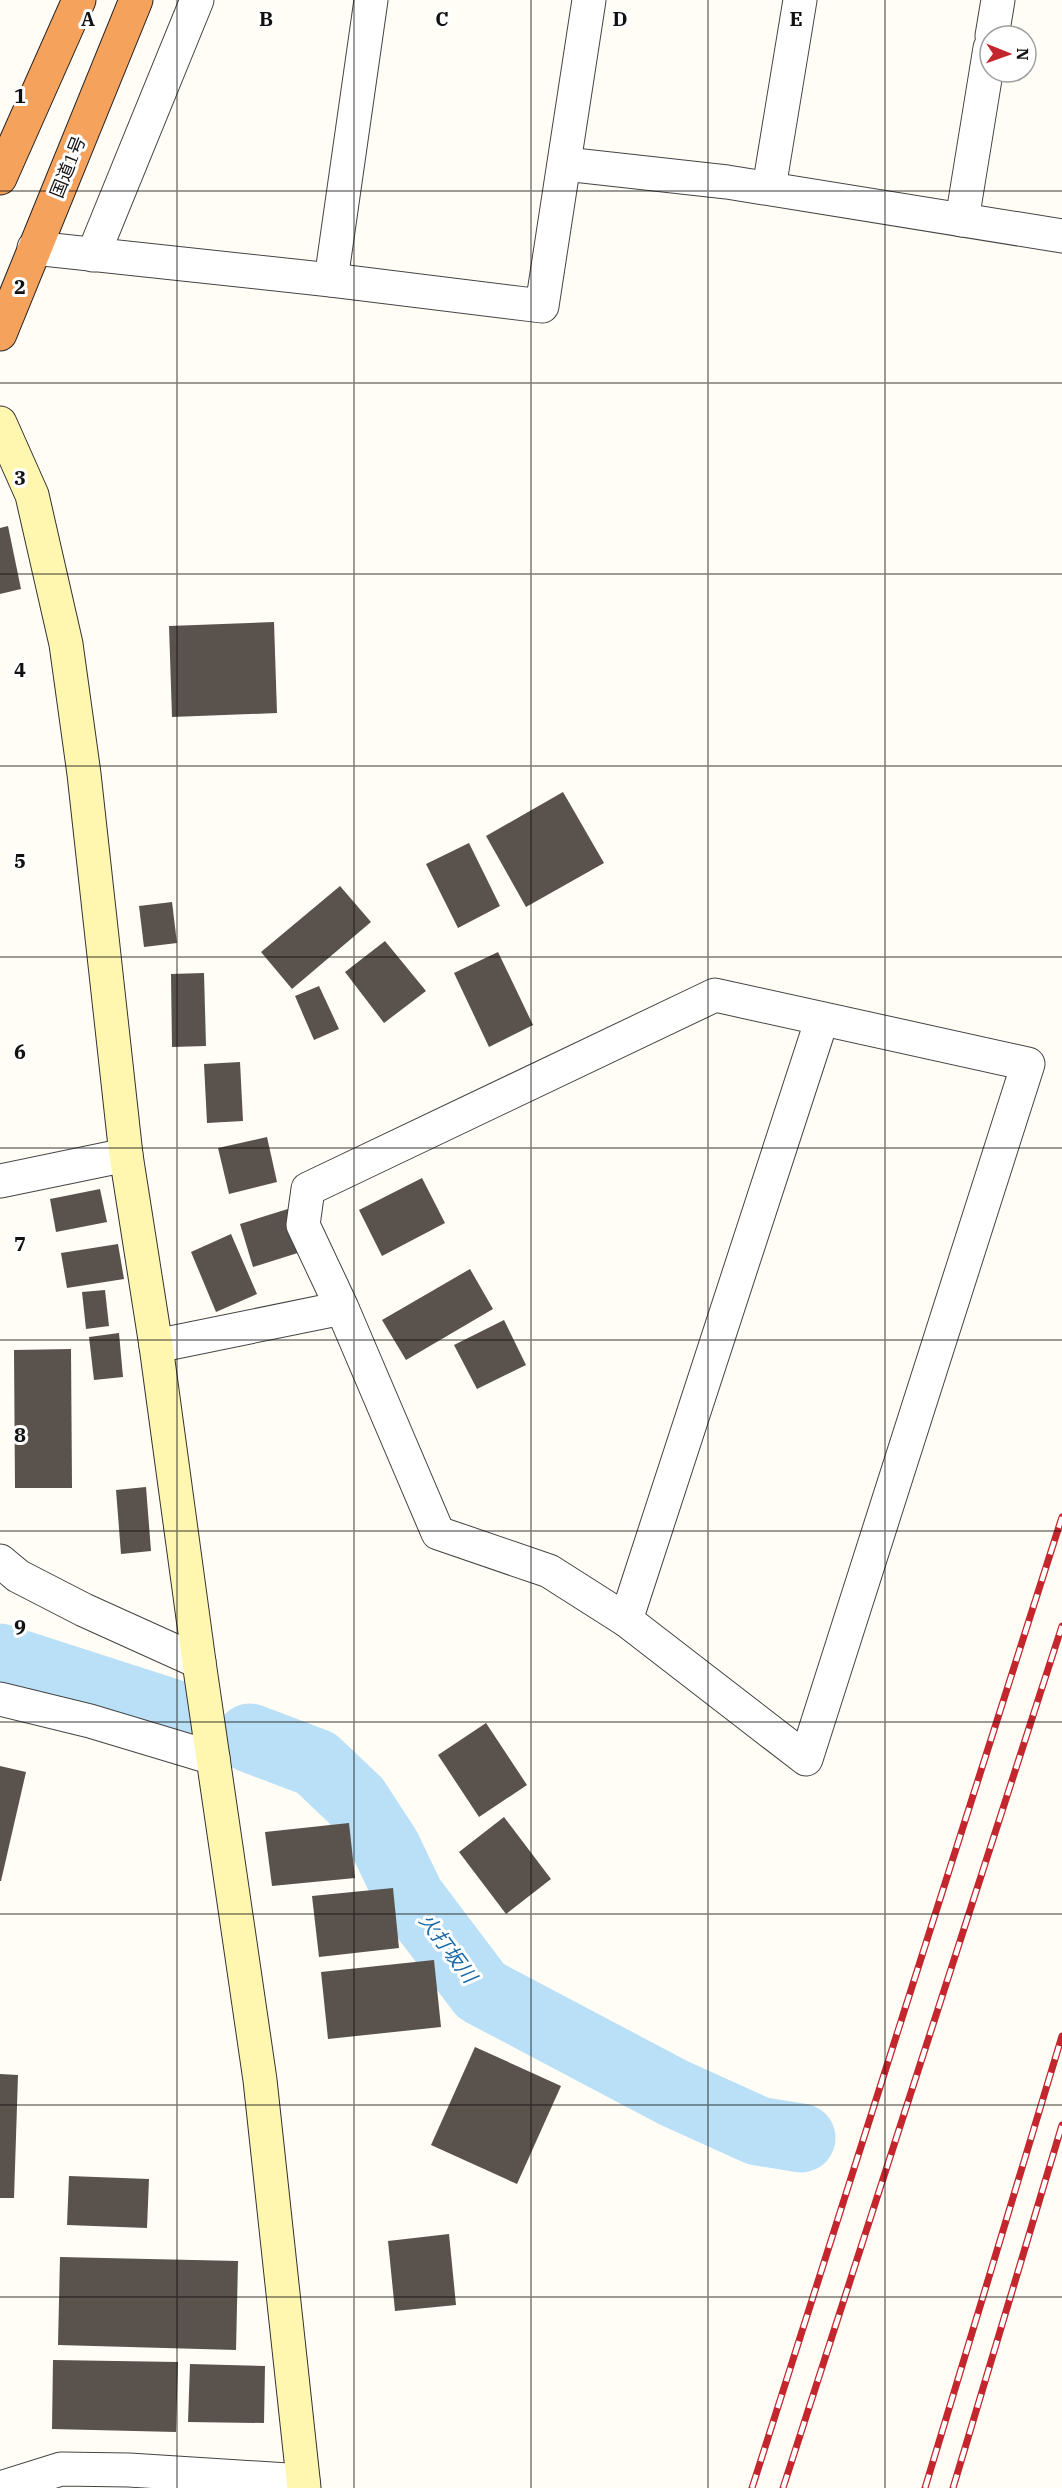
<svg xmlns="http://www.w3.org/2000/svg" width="1062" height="2488" viewBox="0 0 1062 2488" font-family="'IBM Plex Serif','Noto Sans JP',serif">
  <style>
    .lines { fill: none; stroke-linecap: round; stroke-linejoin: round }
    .river { stroke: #b9e0f7; stroke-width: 69 }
    .building { fill: #5a524d }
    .street-casing { stroke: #444; stroke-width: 35 }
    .secondary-casing { stroke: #333; stroke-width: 35 }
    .highway-casing { stroke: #222; stroke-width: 35 }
    .street { stroke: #fff; stroke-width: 33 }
    .secondary { stroke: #fff6b0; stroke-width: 33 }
    .highway { stroke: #f5a25d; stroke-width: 33 }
    .rail-casing { stroke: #c4262e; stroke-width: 7 }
    .rail { stroke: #fff; stroke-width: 4.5; stroke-dasharray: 14; stroke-linecap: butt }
    .grid { fill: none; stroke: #111; stroke-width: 1.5; stroke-opacity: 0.55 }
    .labels { text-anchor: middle; stroke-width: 6; stroke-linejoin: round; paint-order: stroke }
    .street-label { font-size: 18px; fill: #111; stroke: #fff }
    .water-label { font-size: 20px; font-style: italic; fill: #1768a6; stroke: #fff }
    .grid-label { font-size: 20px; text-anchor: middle; font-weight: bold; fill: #111; stroke: #fff; stroke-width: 6; stroke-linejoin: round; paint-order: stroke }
  </style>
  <rect width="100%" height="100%" fill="#fffdf5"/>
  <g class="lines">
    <g class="river">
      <polyline points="0,1658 186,1718"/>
      <polyline points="250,1738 316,1763 356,1801 386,1847 410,1897 481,1991 674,2093 758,2131 801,2138"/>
    </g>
  </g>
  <g class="building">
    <polygon points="8,526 21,589 0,594 0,528"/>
    <polygon points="274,622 277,713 172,717 169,626"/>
    <polygon points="563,792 604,863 526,907 486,836"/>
    <polygon points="469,843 500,906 458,928 426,864"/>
    <polygon points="340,886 371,922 292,989 261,952"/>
    <polygon points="172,902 177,943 144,947 139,906"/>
    <polygon points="385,941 426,991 384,1023 345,972"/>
    <polygon points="498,952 533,1025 489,1047 454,973"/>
    <polygon points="204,973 206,1046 172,1047 171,974"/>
    <polygon points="319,986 339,1029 314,1040 295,996"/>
    <polygon points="240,1062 243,1121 207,1123 204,1064"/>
    <polygon points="267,1137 277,1182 229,1194 218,1148"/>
    <polygon points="422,1178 445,1223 382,1256 359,1210"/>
    <polygon points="100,1189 107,1222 56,1232 50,1199"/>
    <polygon points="291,1208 304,1251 253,1267 240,1224"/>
    <polygon points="231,1234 257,1294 216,1312 191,1252"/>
    <polygon points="118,1244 124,1279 67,1288 61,1253"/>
    <polygon points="470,1269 493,1309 406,1360 382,1320"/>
    <polygon points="105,1290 109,1326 86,1329 82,1292"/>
    <polygon points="504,1320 526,1365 477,1389 454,1345"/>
    <polygon points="119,1333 123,1377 94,1380 89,1337"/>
    <polygon points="71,1349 72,1488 15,1488 14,1350"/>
    <polygon points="146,1487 151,1551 121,1554 116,1490"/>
    <polygon points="486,1723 527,1785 479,1817 438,1755"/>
    <polygon points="0,1766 26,1772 1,1881 0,1881"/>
    <polygon points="504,1817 551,1879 506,1914 459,1852"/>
    <polygon points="349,1823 355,1878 272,1886 265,1832"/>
    <polygon points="393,1888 399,1948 319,1957 312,1896"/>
    <polygon points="434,1960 441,2027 328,2039 321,1972"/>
    <polygon points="475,2047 561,2086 517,2184 431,2145"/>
    <polygon points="0,2074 18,2075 14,2198 0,2198"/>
    <polygon points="69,2176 149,2179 147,2228 67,2225"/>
    <polygon points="449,2234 456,2305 395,2311 388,2241"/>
    <polygon points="60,2257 238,2261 236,2350 58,2345"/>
    <polygon points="53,2360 178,2362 176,2432 52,2429"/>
    <polygon points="190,2364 265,2366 264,2423 188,2422"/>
  </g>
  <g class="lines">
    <defs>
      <g id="street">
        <polyline points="992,36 998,0"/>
        <polyline points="565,164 727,182 1062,236"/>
        <polyline points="769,188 800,0"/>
        <polyline points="962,220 990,48"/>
        <polyline points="34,248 331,280 542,306 589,0"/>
        <polyline points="93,255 197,0"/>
        <polyline points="331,280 371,0"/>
        <polyline points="0,1181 126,1155"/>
        <polyline points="156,1346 342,1308 303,1225 308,1189 715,995 1028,1064 806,1759 626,1620 549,1571 438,1533 342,1308"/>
        <polyline points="0,1561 18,1576 84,1610 199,1662"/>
        <polyline points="626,1620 822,1019"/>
        <polyline points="0,1699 90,1721 213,1758"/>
        <polyline points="0,2488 61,2469 129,2470 303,2481"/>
      </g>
      <polyline id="secondary" points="0,423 32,495 66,644 84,774 126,1155 156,1346 199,1662 260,2080 304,2488"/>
      <g id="highway">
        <polyline points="0,178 79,0"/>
        <polyline points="0,334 136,0"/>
      </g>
    </defs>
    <use href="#street" class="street-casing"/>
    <use href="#secondary" class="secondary-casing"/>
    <use href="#highway" class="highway-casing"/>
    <use href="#street" class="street"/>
    <use href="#secondary" class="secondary"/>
    <use href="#highway" class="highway"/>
    <defs>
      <g id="rail">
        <polyline points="752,2488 1062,1517"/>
        <polyline points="783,2488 1062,1626"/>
        <polyline points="925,2488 1062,2036"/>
        <polyline points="953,2488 1062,2125"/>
      </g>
    </defs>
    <use href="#rail" class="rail-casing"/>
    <use href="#rail" class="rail"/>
  </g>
  <path class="grid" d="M 177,0 L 177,2488M 354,0 L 354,2488M 531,0 L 531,2488M 708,0 L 708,2488M 885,0 L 885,2488M 0,191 L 1062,191M 0,383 L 1062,383M 0,574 L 1062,574M 0,766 L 1062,766M 0,957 L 1062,957M 0,1148 L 1062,1148M 0,1340 L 1062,1340M 0,1531 L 1062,1531M 0,1722 L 1062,1722M 0,1914 L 1062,1914M 0,2105 L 1062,2105M 0,2297 L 1062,2297"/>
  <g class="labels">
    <g class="street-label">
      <text transform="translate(68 167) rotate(-68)" y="6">国道1号</text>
    </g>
    <g class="water-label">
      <text transform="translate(448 1948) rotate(53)" y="7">火打坂川</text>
    </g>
  </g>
  <g class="grid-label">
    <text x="88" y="26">A</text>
    <text x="266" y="26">B</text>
    <text x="442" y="26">C</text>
    <text x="620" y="26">D</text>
    <text x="796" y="26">E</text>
    <text x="20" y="103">1</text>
    <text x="20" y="294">2</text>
    <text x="20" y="485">3</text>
    <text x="20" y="677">4</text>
    <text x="20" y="868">5</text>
    <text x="20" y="1059">6</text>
    <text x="20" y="1251">7</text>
    <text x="20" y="1442">8</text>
    <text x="20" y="1634">9</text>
  </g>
  <g transform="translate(1008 54) rotate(91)"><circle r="28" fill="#ffffff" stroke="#a0a0a0" stroke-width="1.5"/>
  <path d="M0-4.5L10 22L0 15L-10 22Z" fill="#c4262e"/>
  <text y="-9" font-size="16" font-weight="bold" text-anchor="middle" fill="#111111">N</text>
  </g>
</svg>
